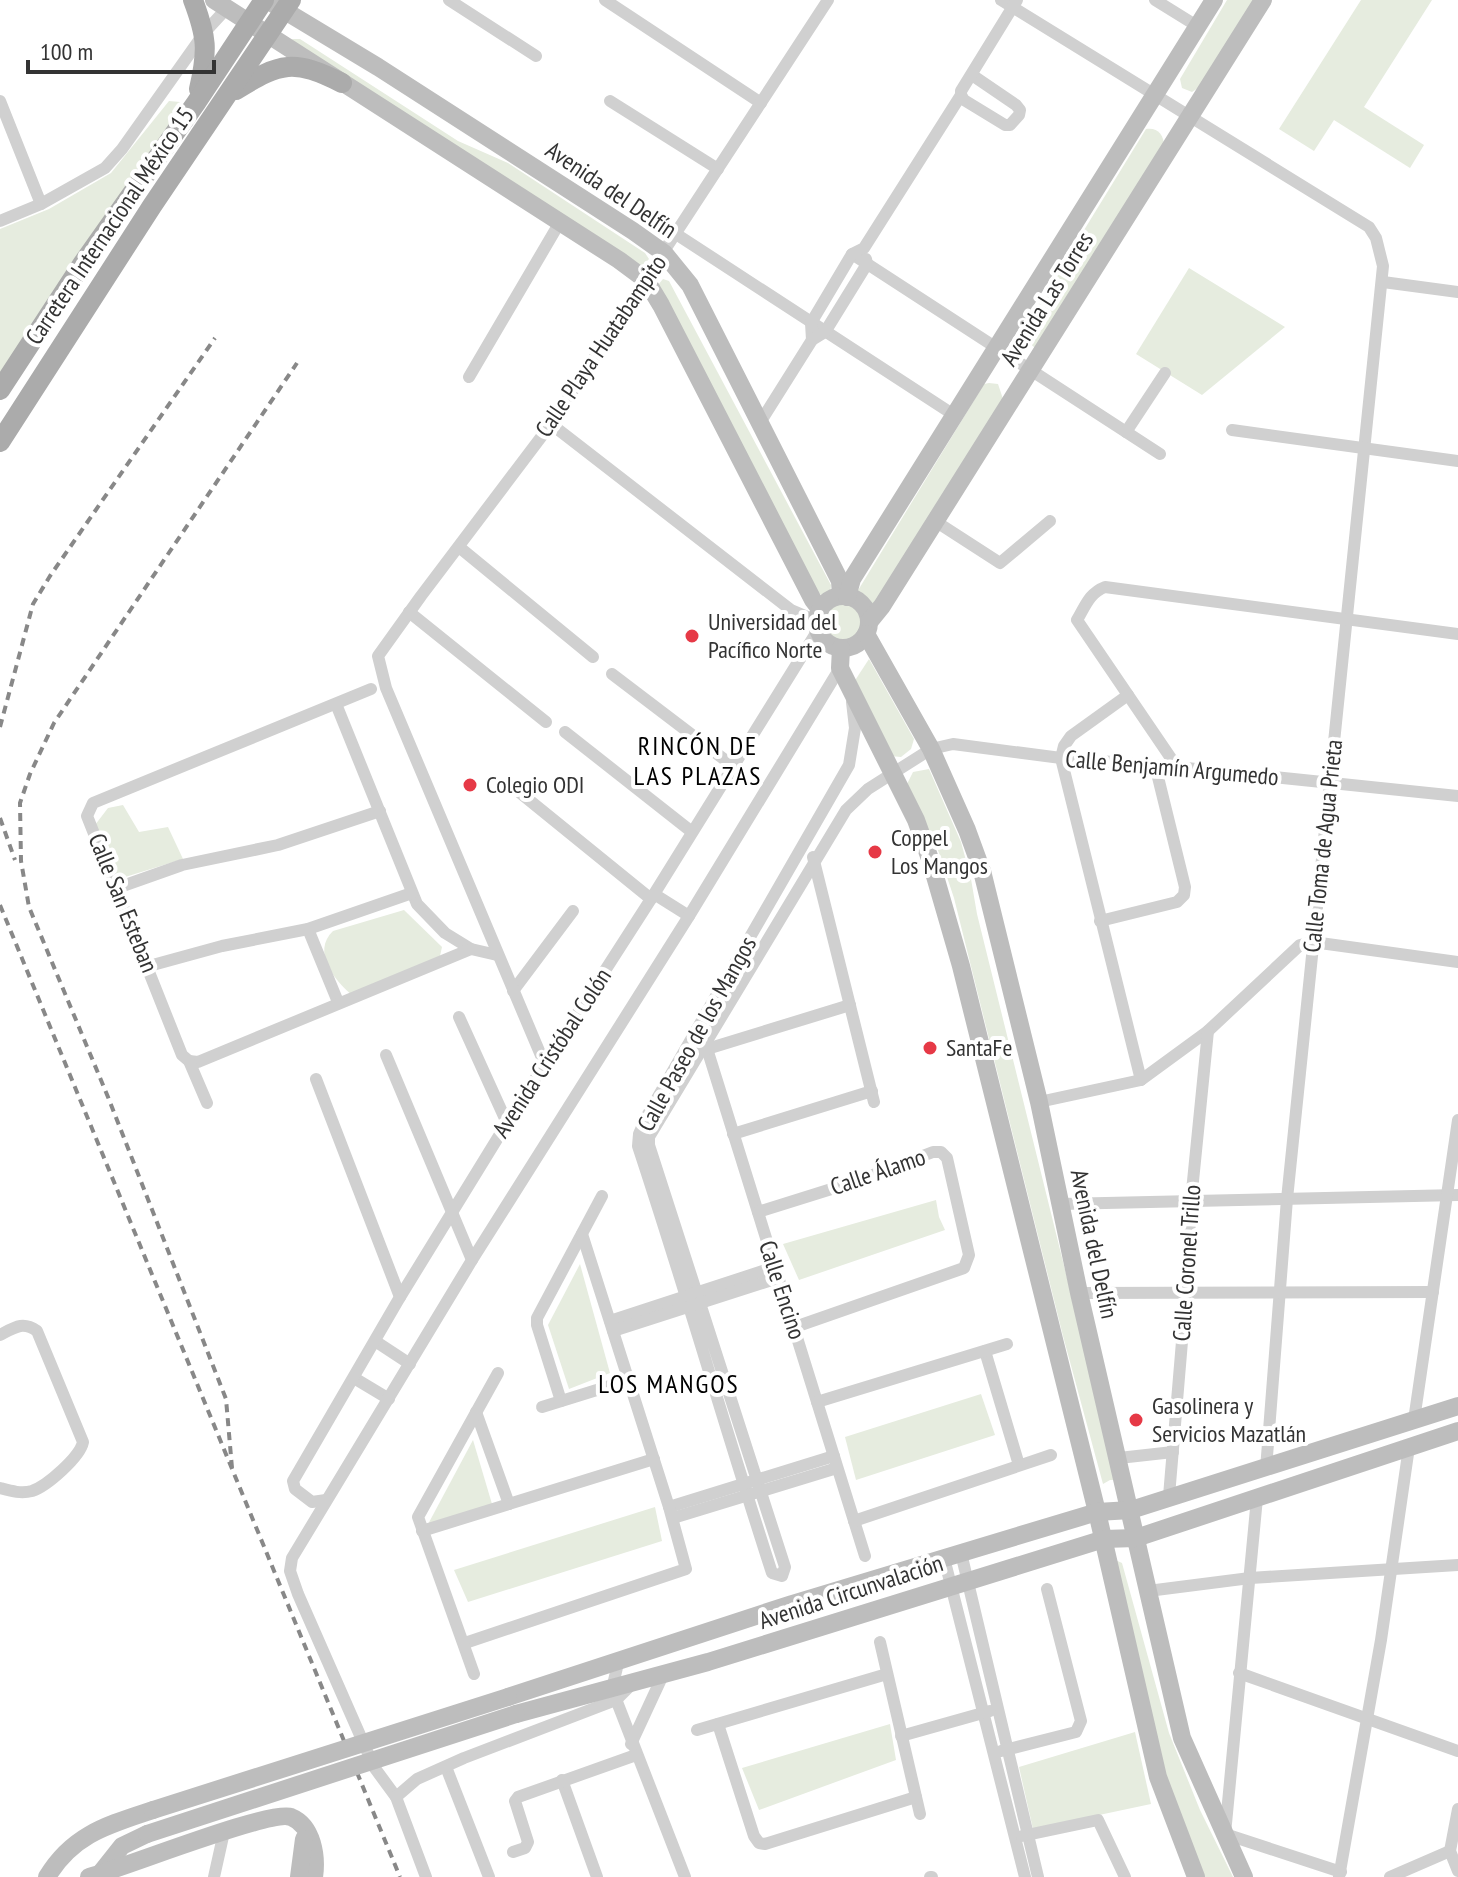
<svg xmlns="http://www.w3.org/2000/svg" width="1458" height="1877" viewBox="0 0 1458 1877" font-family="'PT Sans Narrow',sans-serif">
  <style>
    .green { fill: #e6ecdf }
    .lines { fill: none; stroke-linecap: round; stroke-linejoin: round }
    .street { stroke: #d0d0d0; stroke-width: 12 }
    .secondary { stroke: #bdbdbd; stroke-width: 18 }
    .primary { stroke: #ababab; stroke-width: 20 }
    .rail { stroke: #888; stroke-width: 4; stroke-dasharray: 8 6; stroke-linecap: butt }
    .secondary-bridge { stroke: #bdbdbd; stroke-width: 18 }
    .poi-dot { fill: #e63946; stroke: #fff; stroke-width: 3 }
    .labels { text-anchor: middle; stroke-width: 8; stroke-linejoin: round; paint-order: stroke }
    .street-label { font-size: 24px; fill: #333; stroke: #fff }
    .poi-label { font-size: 24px; fill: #333; stroke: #fff; text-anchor: start }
    .neighbourhood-label { font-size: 26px; letter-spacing: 2px; fill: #000; stroke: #fff }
  </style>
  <rect width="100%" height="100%" fill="#fff"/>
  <g class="green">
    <polygon points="1227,0 1256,0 1204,84 1192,92 1182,88 1180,79"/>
    <polygon points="1361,0 1432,0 1364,107 1424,145 1410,168 1334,120 1314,151 1279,129"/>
    <polygon points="292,39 300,39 458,141 508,163 645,253 649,259 642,267 294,45"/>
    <polygon points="169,101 180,102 174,117 0,379 0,229 49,209 111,173"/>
    <path d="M 1146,129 C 1157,127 1164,134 1164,146 L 1040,347 L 1034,347 L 1027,341 L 1024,328 Z"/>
    <polygon points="1189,268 1285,327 1202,395 1136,354"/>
    <polygon points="663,279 669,281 831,585 830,595 822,596 816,590 658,285"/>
    <path d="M 989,383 L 998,384 L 1003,399 L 874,606 C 864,606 859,601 857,592 L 984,384 Z"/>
    <circle cx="843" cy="620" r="20"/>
    <polygon points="869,659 914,739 911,749 901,757 890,756 854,682"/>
    <polygon points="929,769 961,842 971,879 977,914 1117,1480 1110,1480 1103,1484 1063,1336 954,898 936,844 911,798 907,784 913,772"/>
    <polygon points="123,805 139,832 168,827 183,859 122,878 114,873 95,825 108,808"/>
    <path d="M 404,910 L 442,947 L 440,956 L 353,996 C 335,981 311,952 333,931 Z"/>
    <polygon points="936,1200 939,1217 945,1230 799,1280 783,1244"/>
    <polygon points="580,1264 610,1373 569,1389 548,1325"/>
    <polygon points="981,1394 995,1435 856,1480 845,1437"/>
    <polygon points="473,1440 492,1504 426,1528"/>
    <polygon points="655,1507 662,1541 468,1602 454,1570"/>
    <polygon points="1113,1559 1122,1563 1169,1733 1200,1810 1233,1877 1204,1877 1166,1777"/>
    <polygon points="890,1724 896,1760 759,1810 742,1768"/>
    <polygon points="1135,1732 1151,1804 1033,1829 1019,1767"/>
  </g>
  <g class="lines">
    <g class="street">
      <polyline points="449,0 536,56"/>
      <polyline points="605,0 761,103"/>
      <polyline points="1001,0 1369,227 1376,238 1383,266 1287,1199 1266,1469"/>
      <polyline points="1155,0 1197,26"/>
      <polyline points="961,95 964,100 1005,125 1010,125 1019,115 1020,110 1016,105 972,75"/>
      <polyline points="0,101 41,204"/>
      <polyline points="610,101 718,169"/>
      <polyline points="0,221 41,204 105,168 122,149 205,32 227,8"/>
      <polyline points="676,234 954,415"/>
      <polyline points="852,254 1160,454"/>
      <polyline points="1383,282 1458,292"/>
      <polyline points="812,340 811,323 852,254 864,248 961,95 961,91 1017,0"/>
      <polyline points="469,377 560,222"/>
      <polyline points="761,421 812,340 825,332 867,264 866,259"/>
      <polyline points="551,424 791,610 817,621"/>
      <polyline points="1232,430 1458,461"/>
      <polyline points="1126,432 1165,373"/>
      <polyline points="935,521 1000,563 1050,521"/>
      <polyline points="459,547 593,657"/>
      <polyline points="409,612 546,722"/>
      <polyline points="612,674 733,766"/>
      <polyline points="1128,695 1071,736 1064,746 1061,758 1141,1080"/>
      <path d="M 852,702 L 855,728 L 849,765 L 647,1116 L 639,1134 L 638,1146 C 685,1288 726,1431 772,1573 L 782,1576 L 785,1567 L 649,1145 L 649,1137 L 846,810 L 868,789 L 931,749 L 953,744 L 1061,758 L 1177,767 L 1458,796"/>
      <polyline points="336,704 417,904 445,933 471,949 497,955"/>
      <polyline points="565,732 692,832"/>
      <path d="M 1177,767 L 1077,620 C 1085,607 1089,593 1105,587 L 1458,634"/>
      <polyline points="513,787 651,899"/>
      <polyline points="813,857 874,1102"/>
      <polyline points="117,888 182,865 278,845 380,811"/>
      <polyline points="654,894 689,916"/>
      <polyline points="1100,921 1177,902 1184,895 1185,887 1155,765"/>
      <polyline points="308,929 338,1002"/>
      <polyline points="149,966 222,946 308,929 412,893"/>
      <polyline points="513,991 573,911"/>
      <polyline points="459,1017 507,1123"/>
      <polyline points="704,1039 865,1556"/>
      <polyline points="707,1049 850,1005"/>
      <polyline points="386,1055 472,1260"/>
      <polyline points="189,1061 198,1062 471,949"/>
      <polyline points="545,1065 386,688 378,656 421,596 551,424 828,0"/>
      <polyline points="316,1079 400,1297"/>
      <polyline points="1039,1102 1141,1080 1208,1031 1300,945 1313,942 1458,962"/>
      <polyline points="207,1103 189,1061 182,1055 87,816 93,803 371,689"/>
      <polyline points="733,1134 872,1091"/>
      <polyline points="1061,1204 1458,1195"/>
      <polyline points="758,1212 857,1181 933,1152 941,1152 947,1158 969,1255 964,1268 795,1327"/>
      <polyline points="1079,1293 1433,1292"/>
      <polyline points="610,1321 775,1267"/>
      <polyline points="613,1331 778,1278"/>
      <path d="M 0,1335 C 15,1327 23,1321 37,1331 L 83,1442 C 80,1457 47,1486 32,1491 C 21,1494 11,1491 0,1488"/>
      <polyline points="375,1341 410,1364"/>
      <polyline points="985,1351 1019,1465"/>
      <polyline points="354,1378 389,1399"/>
      <polyline points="561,1401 537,1325 537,1318 602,1196"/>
      <polyline points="817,1402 1007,1344"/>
      <polyline points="542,1407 629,1380"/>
      <polyline points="476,1412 509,1504"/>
      <polyline points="1414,1420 1458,1120"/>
      <polyline points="1119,1458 1173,1452"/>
      <polyline points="1169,1496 1186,1294 1191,1201 1208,1031"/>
      <polyline points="1257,1498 1225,1834 1341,1872"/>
      <polyline points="326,1500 312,1502 295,1489 293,1481 400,1297 507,1123 651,899 818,630"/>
      <polyline points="669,1507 834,1456"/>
      <polyline points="673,1518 837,1468"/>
      <polyline points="854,1521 1051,1455"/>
      <polyline points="422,1531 654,1459"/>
      <polyline points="961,1553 1038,1877"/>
      <polyline points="944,1558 1025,1877"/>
      <polyline points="1148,1591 1250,1578 1458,1565"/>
      <polyline points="880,1642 920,1814"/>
      <polyline points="465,1643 686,1569 669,1507 582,1234"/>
      <polyline points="619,1659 612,1689 685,1877"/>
      <polyline points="1239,1673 1458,1751"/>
      <polyline points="474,1674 418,1517 498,1373"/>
      <polyline points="718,1724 754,1836 759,1843 765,1844 916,1797"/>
      <polyline points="697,1730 887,1674"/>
      <polyline points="901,1736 990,1711"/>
      <polyline points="631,1744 663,1675"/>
      <polyline points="1001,1751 1076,1732 1081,1721 1047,1589"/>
      <polyline points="446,1767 489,1877"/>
      <polyline points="562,1780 597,1877"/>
      <polyline points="396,1797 374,1767 298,1594 290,1571 292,1558 472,1260 689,916 840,668"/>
      <polyline points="1458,1809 1450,1851 1458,1871"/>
      <polyline points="1022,1836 1098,1820 1125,1877"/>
      <polyline points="513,1852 525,1848 528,1842 515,1801 518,1797 636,1755"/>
      <polyline points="214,1877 224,1832"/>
      <polyline points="426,1877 396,1797 417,1779 464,1758 616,1700 633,1683"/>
      <polyline points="930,1877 932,1877"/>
      <polyline points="1339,1877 1381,1640 1409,1447"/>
      <polyline points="1390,1877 1450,1851"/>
    </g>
    <g class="secondary">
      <polyline points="214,0 619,260 646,280 661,305 813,600 820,609"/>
      <polyline points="267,0 378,67 633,231 664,253 690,285 840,581 841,596"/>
      <circle cx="843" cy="622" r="26"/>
      <polyline points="847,597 852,579 1214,0"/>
      <polyline points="869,622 882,606 1263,0"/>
      <polyline points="866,634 931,749 967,830 982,871 1039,1102 1079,1293 1182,1738 1244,1877"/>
      <polyline points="841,648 840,668 916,820 930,859 961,966 1097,1512 1158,1777 1196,1877"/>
      <polyline points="508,1697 792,1604 1097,1512 1131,1510 1458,1406"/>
      <polyline points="516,1714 708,1662 1104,1539 1136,1538 1458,1431"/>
      <polyline points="99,1875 122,1846 147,1834"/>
      <path d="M 47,1877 C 73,1834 108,1825 153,1810"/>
      <path d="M 89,1877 C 122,1869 270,1809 291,1817 C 313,1826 317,1857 314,1877"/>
      <polyline points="299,1877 304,1839"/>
    </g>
    <g class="primary">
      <path d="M 193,0 C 207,37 208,50 199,89"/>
      <path d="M 236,90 C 281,62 294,59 342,83"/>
      <polyline points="0,390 83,263 196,103 264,0"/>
      <polyline points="0,442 152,206 291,0"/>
    </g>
    <g class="rail">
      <polyline points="0,727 33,604 50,576 215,338"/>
      <polyline points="0,818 15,860"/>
      <polyline points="0,905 400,1877"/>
      <polyline points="232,1468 226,1399 108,1097 29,907 21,861 20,803 30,774 54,723 297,363"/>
    </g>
    <g class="secondary-bridge">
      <polyline points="153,1810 508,1697"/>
      <polyline points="147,1834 516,1714"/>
    </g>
  </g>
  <g class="poi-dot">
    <circle cx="692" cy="636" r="8"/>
    <circle cx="470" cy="785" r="8"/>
    <circle cx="875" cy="852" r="8"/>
    <circle cx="930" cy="1048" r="8"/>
    <circle cx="1136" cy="1420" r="8"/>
  </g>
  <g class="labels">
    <g class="street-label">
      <text transform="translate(611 190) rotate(34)" y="8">Avenida del Delfín</text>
      <text transform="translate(110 226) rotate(-56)" y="8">Carretera Internacional México 15</text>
      <text transform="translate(1047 299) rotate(-58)" y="8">Avenida Las Torres</text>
      <text transform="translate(601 346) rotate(-56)" y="8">Calle Playa Huatabampito</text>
      <text transform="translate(1172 768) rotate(5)" y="8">Calle Benjamín Argumedo</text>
      <text transform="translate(1323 846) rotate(-84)" y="8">Calle Toma de Agua Prieta</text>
      <text transform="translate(123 903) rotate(68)" y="8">Calle San Esteban</text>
      <text transform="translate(697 1034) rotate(-61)" y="8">Calle Paseo de los Mangos</text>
      <text transform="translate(552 1053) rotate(-57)" y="8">Avenida Cristóbal Colón</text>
      <text transform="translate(878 1172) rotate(-19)" y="8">Calle Álamo</text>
      <text transform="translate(1094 1244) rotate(78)" y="8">Avenida del Delfín</text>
      <text transform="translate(1187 1263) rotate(-86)" y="8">Calle Coronel Trillo</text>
      <text transform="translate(782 1290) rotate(72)" y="8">Calle Encino</text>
      <text transform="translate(851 1592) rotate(-18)" y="8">Avenida Circunvalación</text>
    </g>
    <g class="poi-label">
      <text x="708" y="630">Universidad del<tspan x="708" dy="28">Pacífico Norte</tspan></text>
      <text x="486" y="793">Colegio ODI</text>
      <text x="891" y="846">Coppel<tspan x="891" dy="28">Los Mangos</tspan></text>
      <text x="946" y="1056">SantaFe</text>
      <text x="1152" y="1414">Gasolinera y<tspan x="1152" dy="28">Servicios Mazatlán</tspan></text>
    </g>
    <g class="neighbourhood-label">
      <text x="698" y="755">RINCÓN DE<tspan x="698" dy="30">LAS PLAZAS</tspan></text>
      <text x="669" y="1393">LOS MANGOS</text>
    </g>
  </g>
  <path d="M28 60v12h186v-12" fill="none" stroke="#333333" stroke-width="4"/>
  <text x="40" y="60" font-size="24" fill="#333333" stroke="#ffffff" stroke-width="6" paint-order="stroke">100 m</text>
</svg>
